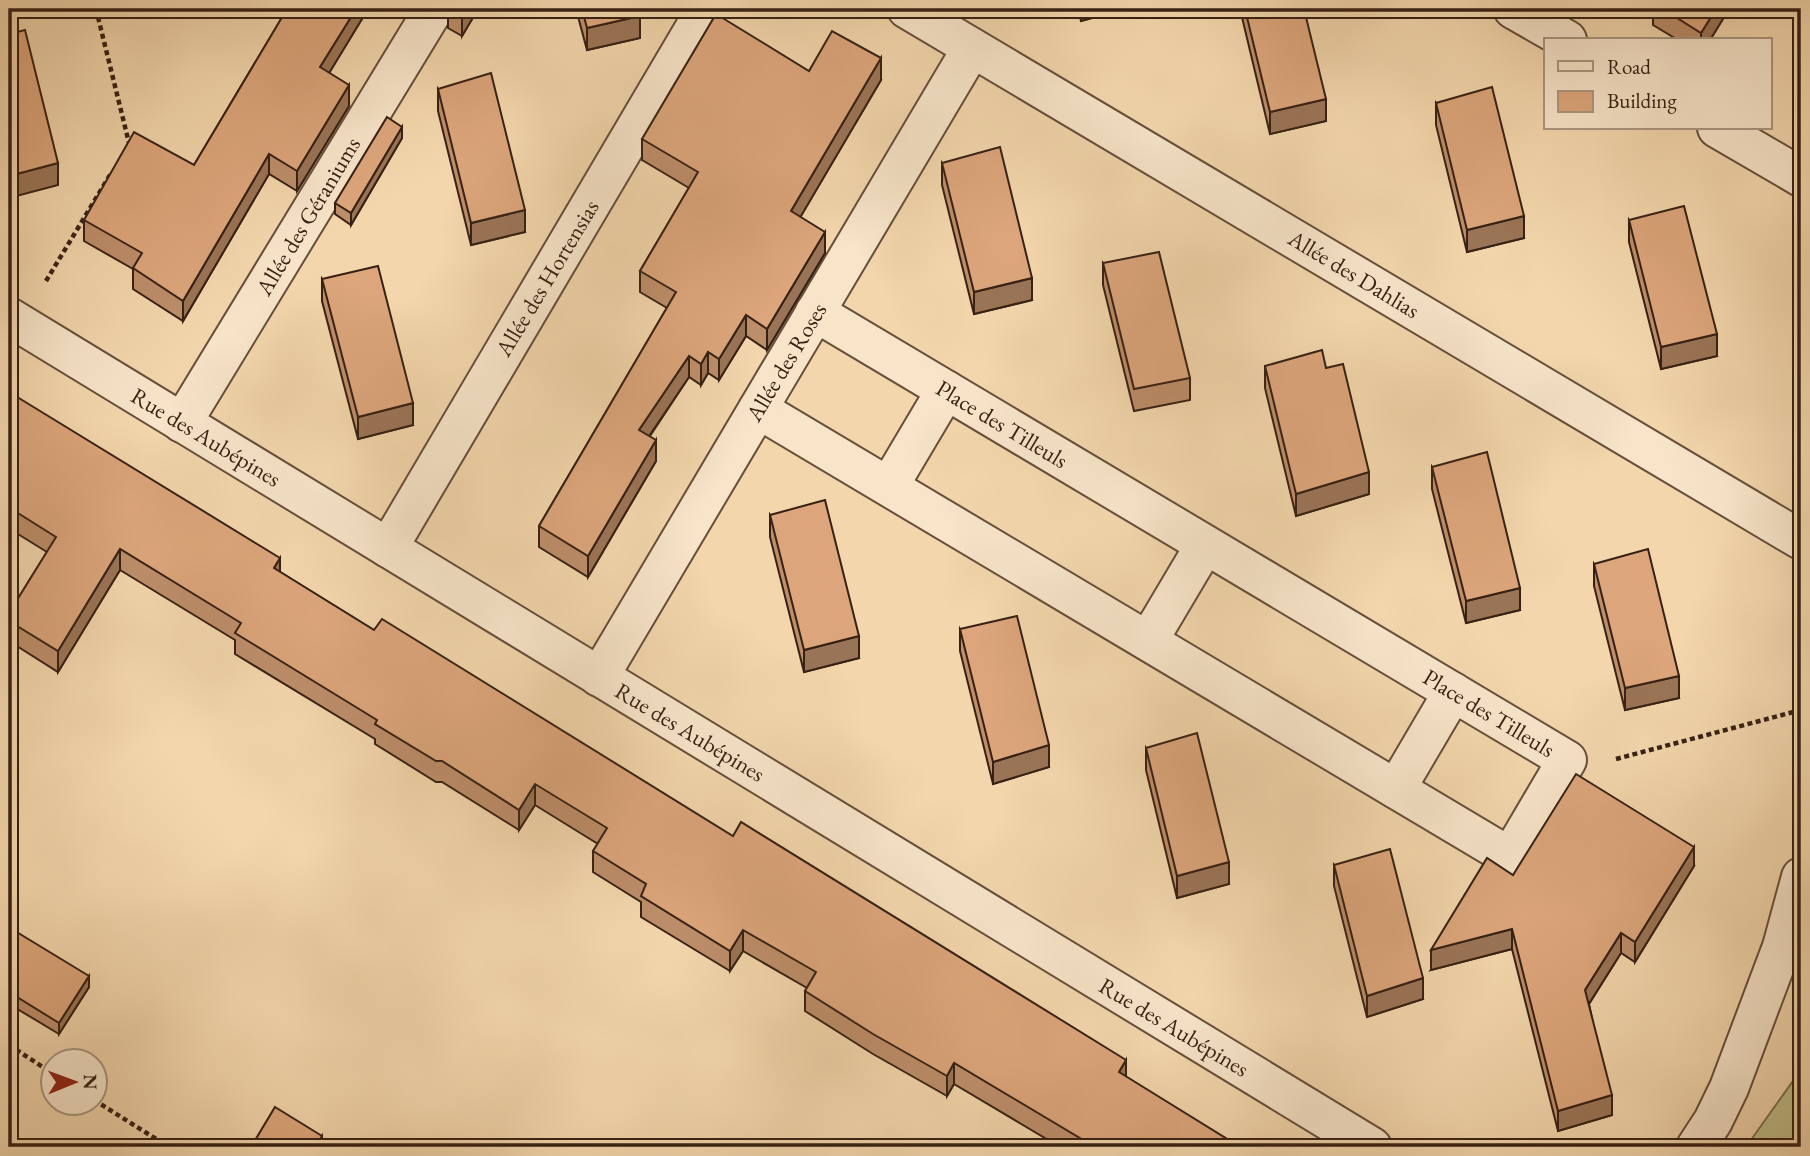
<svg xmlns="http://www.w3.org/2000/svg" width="1810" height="1156" viewBox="0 0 1810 1156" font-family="'EB Garamond',serif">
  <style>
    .green { fill: #bebd87; stroke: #7a6f4e; stroke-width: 2 }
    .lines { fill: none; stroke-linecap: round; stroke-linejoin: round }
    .minor-casing { stroke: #664e3a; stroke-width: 42 }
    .path { stroke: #372114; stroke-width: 4.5; stroke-dasharray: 5 3.5; stroke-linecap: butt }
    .minor { stroke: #f7e4c9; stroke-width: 38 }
    .wall { fill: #bd8e6a; stroke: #372114; stroke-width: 2 }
    .shaded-wall { fill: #9a7456; stroke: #372114; stroke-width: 2 }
    .building { fill: #dca57b; stroke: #372114; stroke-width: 2 }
    .labels { text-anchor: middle; stroke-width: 5; stroke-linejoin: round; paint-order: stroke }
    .street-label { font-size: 23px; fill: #372114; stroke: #f7e4c9 }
  </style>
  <rect width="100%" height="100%" fill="#f3d6ac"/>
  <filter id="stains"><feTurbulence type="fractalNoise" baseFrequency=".00286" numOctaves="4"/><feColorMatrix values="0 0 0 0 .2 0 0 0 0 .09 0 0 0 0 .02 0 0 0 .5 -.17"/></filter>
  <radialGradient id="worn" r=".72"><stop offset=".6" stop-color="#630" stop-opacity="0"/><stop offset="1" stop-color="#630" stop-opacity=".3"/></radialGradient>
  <polygon class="green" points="1801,1067 1801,1147 1746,1147 1800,1071"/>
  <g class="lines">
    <defs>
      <g id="minor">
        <polyline points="907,9 1801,540"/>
        <polyline points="1513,9 1567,40"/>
        <polyline points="1717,128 1801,177"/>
        <polyline points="9,317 1372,1147"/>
        <polyline points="758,409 1510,857 1567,760 815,312"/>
        <polyline points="182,423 434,9"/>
        <polyline points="889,486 946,390"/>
        <polyline points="388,548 706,9"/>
        <polyline points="1148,641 1205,545"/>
        <polyline points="599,677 972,48"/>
        <polyline points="1396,789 1453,692"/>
        <polyline points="1696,1147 1713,1121 1729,1088 1782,947 1801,877"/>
      </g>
    </defs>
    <use href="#minor" class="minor-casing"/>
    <g class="path">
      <polyline points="96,9 129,143"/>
      <polyline points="46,281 110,175"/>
      <polyline points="1616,759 1801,710"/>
      <polyline points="9,1045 52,1073"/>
      <polyline points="94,1100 169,1147"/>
    </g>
    <use href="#minor" class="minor"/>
  </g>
  <g class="wall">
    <polygon points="287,9 368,9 329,73 349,106 297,191 269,174 183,321 133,289 133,269 84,241 84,220 194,165"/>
    <polygon points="448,9 478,9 462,36 448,28"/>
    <polygon points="576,9 638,9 640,38 587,50"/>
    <polygon points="1078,9 1125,9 1081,21"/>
    <polygon points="1240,9 1304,9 1326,121 1270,134"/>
    <polygon points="1653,9 1729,9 1710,40 1678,40 1653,25"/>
    <polygon points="809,71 881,80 800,217 825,253 767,350 746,336 719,380 708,373 701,385 689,377 650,436 656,461 588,577 539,547 539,526 667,308 640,292 640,271 689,188 642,160 642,139"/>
    <polygon points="438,89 525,232 471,245 438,111"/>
    <polygon points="1436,103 1524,238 1467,252 1436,125"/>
    <polygon points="402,138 351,225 335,214 335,203"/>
    <polygon points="942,163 1032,300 974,314 942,185"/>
    <polygon points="1629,220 1717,356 1661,369 1629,242"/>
    <polygon points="1103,263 1190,378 1190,400 1134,411 1103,285"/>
    <polygon points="322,279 413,425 358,439 322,301"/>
    <polygon points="1265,366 1326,368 1369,494 1296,516 1265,388"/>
    <polygon points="9,392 280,572 374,630 1126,1077 1240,1147 1060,1147 954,1084 947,1096 873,1054 805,1011 805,991 807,988 743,951 730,971 641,917 641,902 593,872 593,851 598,844 535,805 519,830 442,782 436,782 375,744 375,739 235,654 235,640 120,570 58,672 9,641 9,613 47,552 13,531 13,518 9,516"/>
    <polygon points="1432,467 1520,610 1466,623 1432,489"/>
    <polygon points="770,515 859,658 804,672 770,537"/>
    <polygon points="1594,564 1679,698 1625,710 1594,586"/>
    <polygon points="960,629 1049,767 993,784 960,651"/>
    <polygon points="1146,748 1229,884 1177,898 1146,770"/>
    <polygon points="1334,865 1423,999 1367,1017 1334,886"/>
    <polygon points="1694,866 1635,962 1621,953 1589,1004 1612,1115 1558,1131 1512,949 1431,970 1513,875"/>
    <polygon points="9,942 89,987 59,1034 9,1004"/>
  </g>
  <g class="shaded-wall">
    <polygon points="356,9 368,9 320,88 320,67"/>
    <polygon points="466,9 478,9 462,36 462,15"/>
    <polygon points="1081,9 1125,9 1081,21"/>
    <polygon points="1716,9 1729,9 1710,40 1701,40 1701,33"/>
    <polygon points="640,16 640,38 587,50 587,28"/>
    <polygon points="881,58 881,80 791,233 791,211"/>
    <polygon points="349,85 349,106 297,191 297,171"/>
    <polygon points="1326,99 1326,121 1270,134 1270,112"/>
    <polygon points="402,127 402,138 351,225 351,213"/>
    <polygon points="269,154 269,174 183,321 183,301"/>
    <polygon points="58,163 58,185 9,198 9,176"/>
    <polygon points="525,210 525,232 471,245 471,223"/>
    <polygon points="1524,216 1524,238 1467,252 1467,230"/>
    <polygon points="825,232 825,253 767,350 767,329"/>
    <polygon points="1032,278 1032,300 974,314 974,292"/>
    <polygon points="746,315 746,336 719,380 719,359"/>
    <polygon points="1717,334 1717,356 1661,369 1661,347"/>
    <polygon points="708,352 708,373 701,385 701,364"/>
    <polygon points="689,356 689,377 639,451 639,430"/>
    <polygon points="413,403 413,425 358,439 358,417"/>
    <polygon points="656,440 656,461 588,577 588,556"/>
    <polygon points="1369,472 1369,494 1296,516 1296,494"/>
    <polygon points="120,549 120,570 58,672 58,651"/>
    <polygon points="280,558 280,578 274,568"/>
    <polygon points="1520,588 1520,610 1466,623 1466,601"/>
    <polygon points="859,636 859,658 804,672 804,650"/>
    <polygon points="1679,676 1679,698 1625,710 1625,688"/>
    <polygon points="1049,745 1049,767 993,784 993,762"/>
    <polygon points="535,784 535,805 519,830 519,810"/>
    <polygon points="1694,847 1694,866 1635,962 1635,942"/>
    <polygon points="1229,862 1229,884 1177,898 1177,876"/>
    <polygon points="1512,929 1512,949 1431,970 1431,950"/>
    <polygon points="743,930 743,951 730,971 730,951"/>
    <polygon points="1621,933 1621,953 1585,1010 1585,990"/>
    <polygon points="89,976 89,987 59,1034 59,1023"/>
    <polygon points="1423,978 1423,999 1367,1017 1367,996"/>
    <polygon points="1126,1060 1126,1080 1119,1072"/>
    <polygon points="954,1063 954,1084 947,1096 947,1076"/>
    <polygon points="1612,1095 1612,1115 1558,1131 1558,1111"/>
    <polygon points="322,1136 322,1147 315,1147"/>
  </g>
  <g class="building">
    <polygon points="287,9 356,9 320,67 349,85 297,171 269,154 183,301 133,268 142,253 84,220 134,132 194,165"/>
    <polygon points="451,9 466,9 462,15"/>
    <polygon points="582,9 638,9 640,16 587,28"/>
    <polygon points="1245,9 1304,9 1326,99 1270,112"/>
    <polygon points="1663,9 1716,9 1701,33"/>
    <polygon points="716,14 809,71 832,31 881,58 791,211 825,232 767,329 746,315 719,359 708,352 701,364 689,356 639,430 656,440 588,556 539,526 676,292 640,271 698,172 642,139"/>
    <polygon points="25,30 58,163 9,176 9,34"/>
    <polygon points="491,73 525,210 471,223 438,89"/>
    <polygon points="1492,87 1524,216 1467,230 1436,103"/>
    <polygon points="387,117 402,127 351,213 335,203"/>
    <polygon points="1000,147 1032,278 974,292 942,163"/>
    <polygon points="1684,206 1717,334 1661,347 1629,220"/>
    <polygon points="1159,252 1190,378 1134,389 1103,263"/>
    <polygon points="378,266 413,403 358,417 322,279"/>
    <polygon points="1322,350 1326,368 1343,364 1369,472 1296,494 1265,366"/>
    <polygon points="9,392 280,558 274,568 374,630 382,619 733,836 741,822 1126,1060 1119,1072 1240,1147 1095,1147 954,1063 947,1076 873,1034 805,991 816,972 743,930 730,951 641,896 646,884 593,851 607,828 535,784 519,810 442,761 436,761 375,724 377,720 235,633 241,623 120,549 58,651 9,621 9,613 56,537 13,510 18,501 9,495"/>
    <polygon points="1487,452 1520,588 1466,601 1432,467"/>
    <polygon points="825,500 859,636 804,650 770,515"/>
    <polygon points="1648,549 1679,676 1625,688 1594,564"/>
    <polygon points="1017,616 1049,745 993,762 960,629"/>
    <polygon points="1197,733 1229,862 1177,876 1146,748"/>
    <polygon points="1576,774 1694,847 1635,942 1621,933 1585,990 1612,1095 1558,1111 1512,929 1431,950 1487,858 1513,875"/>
    <polygon points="1390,849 1423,978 1367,996 1334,865"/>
    <polygon points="15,931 89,976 59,1023 9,992 9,942"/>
    <polygon points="275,1107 322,1136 315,1147 251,1147"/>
  </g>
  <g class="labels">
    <g class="street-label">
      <text transform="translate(308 216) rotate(-59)" y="8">Allée des Géraniums</text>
      <text transform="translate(1354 274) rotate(31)" y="8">Allée des Dahlias</text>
      <text transform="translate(547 278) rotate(-59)" y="8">Allée des Hortensias</text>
      <text transform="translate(786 362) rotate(-59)" y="8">Allée des Roses</text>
      <text transform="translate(1002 424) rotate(31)" y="8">Place des Tilleuls</text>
      <text transform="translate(206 437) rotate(31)" y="8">Rue des Aubépines</text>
      <text transform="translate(1489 713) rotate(31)" y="8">Place des Tilleuls</text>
      <text transform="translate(690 732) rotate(31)" y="8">Rue des Aubépines</text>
      <text transform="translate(1174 1027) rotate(31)" y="8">Rue des Aubépines</text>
    </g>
  </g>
  <rect width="1810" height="1156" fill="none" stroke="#f3d6ac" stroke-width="35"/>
  <rect x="10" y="10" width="1789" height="1135" fill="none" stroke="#372114" stroke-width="3.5"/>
  <rect x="18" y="18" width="1775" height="1121" fill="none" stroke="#372114" stroke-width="2"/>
  <rect x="1544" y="38" width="228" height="91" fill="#f7e4c9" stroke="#aa9681" stroke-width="2"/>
  <rect x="1558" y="61" width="35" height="10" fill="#f7e4c9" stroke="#aa9681" stroke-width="2"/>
  <text x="1607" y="74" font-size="21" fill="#372114">Road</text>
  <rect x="1558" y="91" width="35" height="21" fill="#dca57b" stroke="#aa9681" stroke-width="2"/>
  <text x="1607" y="108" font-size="21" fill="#372114">Building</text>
  <g transform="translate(74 1082) rotate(89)"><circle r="33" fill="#f7e4c9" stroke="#aa9681" stroke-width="2"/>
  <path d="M0-5L12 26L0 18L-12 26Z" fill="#8f2418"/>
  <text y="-10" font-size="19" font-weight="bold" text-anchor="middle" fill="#372114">N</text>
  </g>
  <rect width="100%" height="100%" filter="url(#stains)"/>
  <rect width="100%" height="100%" fill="url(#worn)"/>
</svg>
